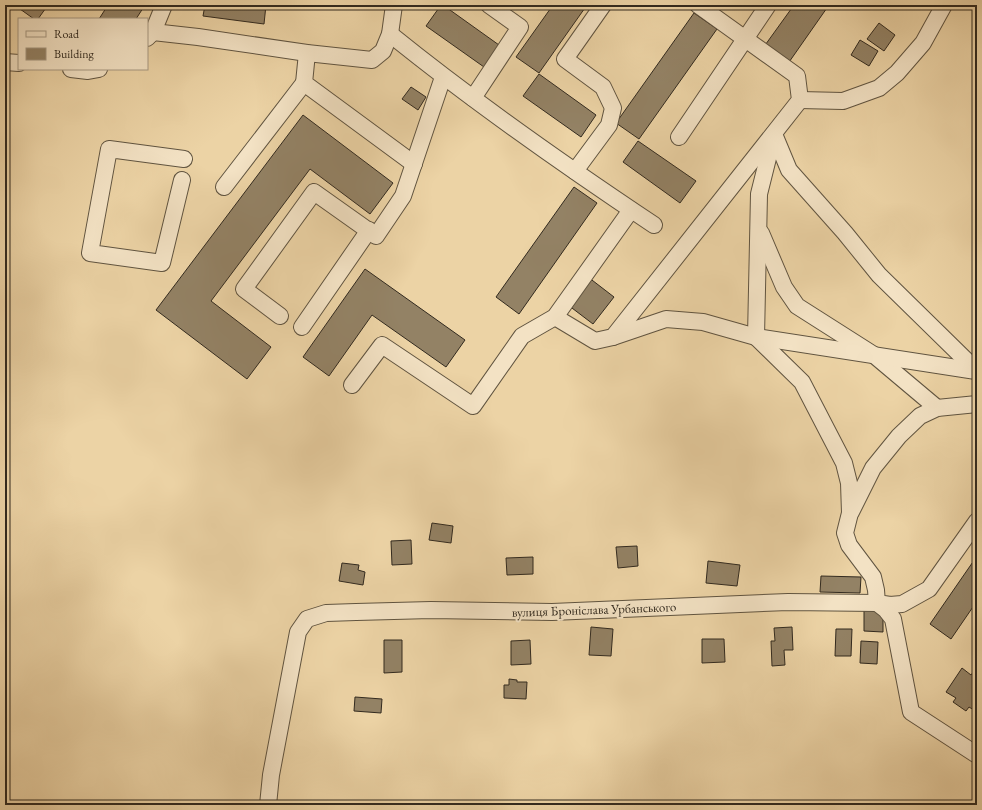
<svg xmlns="http://www.w3.org/2000/svg" width="982" height="810" viewBox="0 0 982 810" font-family="'EB Garamond',serif">
  <style>
    .green { fill: #ccb68e; stroke: #7f7056 }
    .building { fill: #938265; stroke: #322a1f }
    .lines { fill: none; stroke-linecap: round; stroke-linejoin: round }
    .minor-casing { stroke: #605440; stroke-width: 18 }
    .minor { stroke: #f3e2c4; stroke-width: 16 }
    .labels { text-anchor: middle; stroke-width: 4; stroke-linejoin: round; paint-order: stroke }
    .street-label { font-size: 13px; fill: #322a1f; stroke: #f3e2c4 }
  </style>
  <rect width="100%" height="100%" fill="#ecd3a5"/>
  <filter id="stains"><feTurbulence type="fractalNoise" baseFrequency=".005" numOctaves="4"/><feColorMatrix values="0 0 0 0 .2 0 0 0 0 .09 0 0 0 0 .02 0 0 0 .5 -.17"/></filter>
  <radialGradient id="worn" r=".72"><stop offset=".6" stop-color="#630" stop-opacity="0"/><stop offset="1" stop-color="#630" stop-opacity=".3"/></radialGradient>
  <polygon class="green" points="5,497 8,620 7,636 5,636"/>
  <g class="building">
    <polygon points="23,5 48,5 38,19 34,19 20,9"/>
    <polygon points="108,5 145,5 136,19 99,19"/>
    <polygon points="205,5 266,5 264,24 203,16"/>
    <polygon points="441,5 443,5 499,45 484,67 426,26"/>
    <polygon points="553,5 587,5 539,73 516,57"/>
    <polygon points="794,5 829,5 787,65 763,48"/>
    <polygon points="694,13 717,29 639,139 616,123"/>
    <polygon points="879,23 895,35 884,51 867,39"/>
    <polygon points="860,40 878,51 869,66 851,55"/>
    <polygon points="539,74 596,115 581,137 523,96"/>
    <polygon points="411,87 426,97 418,110 402,99"/>
    <polygon points="303,115 393,183 370,214 310,169 211,301 271,347 247,379 156,310"/>
    <polygon points="638,141 696,181 680,203 623,162"/>
    <polygon points="574,187 597,203 519,314 496,297"/>
    <polygon points="365,269 465,340 446,367 372,315 329,376 303,357"/>
    <polygon points="588,277 614,297 593,324 568,305"/>
    <polygon points="432,523 453,526 451,543 429,540"/>
    <polygon points="411,540 412,564 392,565 391,541"/>
    <polygon points="637,546 638,566 618,568 616,547"/>
    <polygon points="977,556 977,601 951,639 930,624"/>
    <polygon points="533,557 533,574 507,575 506,558"/>
    <polygon points="708,561 740,565 737,586 706,583"/>
    <polygon points="342,563 359,565 358,570 365,572 363,585 339,581"/>
    <polygon points="821,576 861,577 860,593 820,592"/>
    <polygon points="5,577 7,608 5,608"/>
    <polygon points="864,609 883,610 883,632 864,631"/>
    <polygon points="591,627 613,629 611,656 589,655"/>
    <polygon points="792,627 793,650 784,650 785,665 772,666 771,641 775,641 774,628"/>
    <polygon points="836,629 852,629 851,656 835,656"/>
    <polygon points="702,639 724,639 725,662 702,663"/>
    <polygon points="384,640 402,640 402,672 384,673"/>
    <polygon points="530,640 531,664 511,665 511,641"/>
    <polygon points="861,641 878,642 877,664 860,663"/>
    <polygon points="962,668 971,675 974,671 977,673 977,712 969,707 966,711 953,702 956,698 946,692"/>
    <polygon points="509,679 517,680 517,682 527,682 526,699 504,698 504,685 509,685"/>
    <polygon points="355,697 382,699 381,713 354,711"/>
  </g>
  <g class="lines">
    <defs>
      <g id="minor">
        <polyline points="153,32 198,37 307,53 372,60 383,51 390,34 394,5"/>
        <path d="M 390,34 C 474,102 564,165 654,225"/>
        <polyline points="147,38 153,32 164,5"/>
        <polyline points="307,53 304,83 414,164"/>
        <polyline points="5,62 19,63"/>
        <polyline points="71,69 88,71 99,69"/>
        <polyline points="473,98 520,27 489,5"/>
        <polyline points="800,100 843,101 879,88 897,73 923,43 944,5"/>
        <polyline points="774,134 759,194 756,337 802,382 844,463 849,483 850,513 845,533 849,545 873,577 876,590 877,603 890,605 902,604 929,589 977,521"/>
        <polyline points="774,134 789,170 845,233 879,275 977,371"/>
        <polyline points="679,137 768,5"/>
        <polyline points="575,171 609,125 613,108 603,87 565,59 603,5"/>
        <polyline points="182,180 162,263 90,253 109,149 184,159"/>
        <polyline points="224,187 304,83"/>
        <polyline points="761,233 784,287 797,306 874,355 937,408"/>
        <polyline points="280,316 244,289 314,192 376,236 403,196 443,77"/>
        <polyline points="555,317 595,341 613,337 800,100 797,76 698,5"/>
        <polyline points="302,327 369,230"/>
        <polyline points="613,337 666,319 703,322 756,337 976,371"/>
        <polyline points="352,385 382,345 473,406 522,336 555,317 631,210"/>
        <polyline points="851,512 873,468 899,436 920,416 937,408 977,404"/>
        <polyline points="268,805 271,775 298,632 307,619 326,613 356,612 431,610 552,612 788,602 877,603 886,610 893,619 911,712 977,755"/>
      </g>
    </defs>
    <use href="#minor" class="minor-casing"/>
    <use href="#minor" class="minor"/>
  </g>
  <g class="labels">
    <g class="street-label">
      <text transform="translate(594 609) rotate(-2)" y="5">вулиця Броніслава Урбанського</text>
    </g>
  </g>
  <rect width="982" height="810" fill="none" stroke="#ecd3a5" stroke-width="20"/>
  <rect x="6" y="6" width="970" height="798" fill="none" stroke="#322a1f" stroke-width="2"/>
  <rect x="10" y="10" width="962" height="790" fill="none" stroke="#322a1f"/>
  <rect x="18" y="18" width="130" height="52" fill="#f3e2c4" stroke="#a69882"/>
  <rect x="26" y="31" width="20" height="6" fill="#f3e2c4" stroke="#a69882"/>
  <text x="54" y="38" font-size="12" fill="#322a1f">Road</text>
  <rect x="26" y="48" width="20" height="12" fill="#938265" stroke="#a69882"/>
  <text x="54" y="58" font-size="12" fill="#322a1f">Building</text>
  <rect width="100%" height="100%" filter="url(#stains)"/>
  <rect width="100%" height="100%" fill="url(#worn)"/>
</svg>
